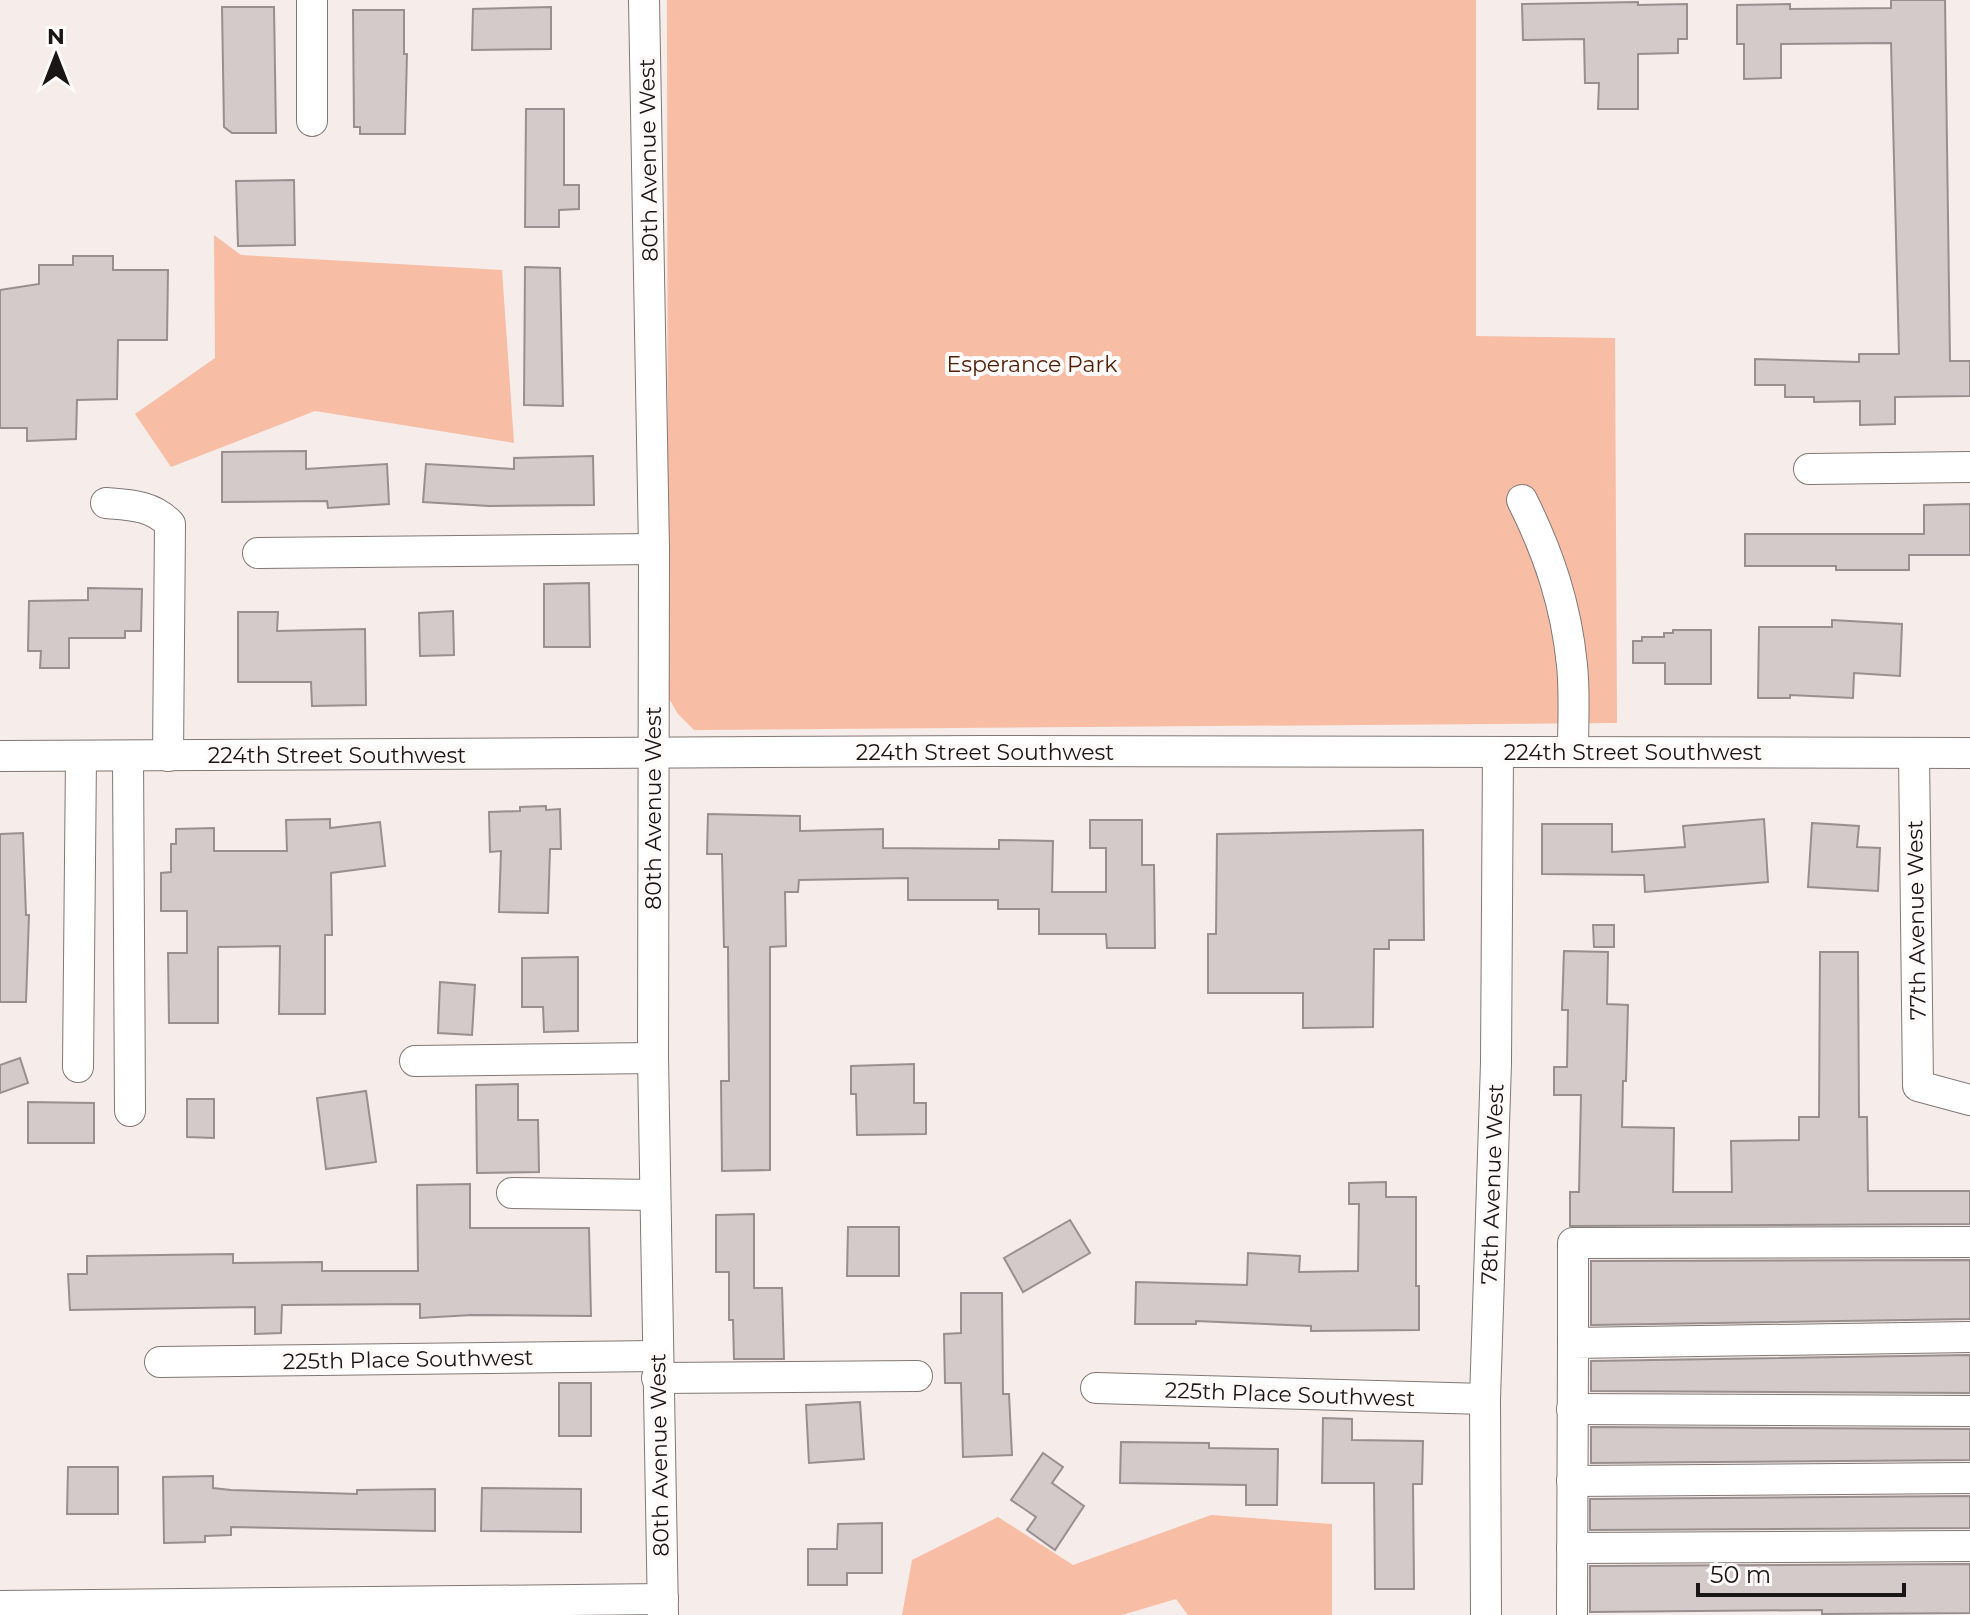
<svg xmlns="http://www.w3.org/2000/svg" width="1970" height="1615" viewBox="0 0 1970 1615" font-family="Montserrat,sans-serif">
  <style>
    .green { fill: #f8bda5 }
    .building { fill: #d4cac9; stroke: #988f8e; stroke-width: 2 }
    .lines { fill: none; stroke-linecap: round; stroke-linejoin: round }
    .minor-casing { stroke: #817875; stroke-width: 32 }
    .minor { stroke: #fff; stroke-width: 30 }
    .labels { text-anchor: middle; stroke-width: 8; stroke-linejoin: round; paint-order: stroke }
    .street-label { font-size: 22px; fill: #191615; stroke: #fffbfa }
    .park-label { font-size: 22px; fill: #501d05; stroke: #fffbfa }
  </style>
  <rect width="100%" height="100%" fill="#f6ece9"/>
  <g class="green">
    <polygon points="667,0 1476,0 1476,336 1615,338 1617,723 694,730 678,714 668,697"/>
    <polygon points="214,235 241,255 502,270 514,443 315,411 171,467 135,414 215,358"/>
    <polygon points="1211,1515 1332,1524 1332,1615 1188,1615 1176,1599 1122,1615 902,1615 912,1560 998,1517 1073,1565"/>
  </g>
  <g class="building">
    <polygon points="1891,0 1945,0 1950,361 1970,361 1970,396 1895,397 1895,424 1860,425 1860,401 1814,402 1814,397 1785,397 1785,385 1755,385 1755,359 1859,362 1859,354 1899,354 1891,43 1781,44 1781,78 1744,79 1744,44 1737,44 1737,5 1790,4 1790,9 1891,8"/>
    <polygon points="1638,2 1638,5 1687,4 1687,39 1678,39 1678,53 1638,54 1638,109 1598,109 1599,83 1585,83 1584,39 1523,40 1522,4"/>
    <polygon points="222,7 274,7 276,133 232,133 224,127"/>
    <polygon points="551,7 551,49 472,50 473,9"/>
    <polygon points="353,10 404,10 404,54 407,54 405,134 360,134 360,127 354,127"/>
    <polygon points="526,109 564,109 564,185 579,185 579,209 559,210 559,227 525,227"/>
    <polygon points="294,180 295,245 238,246 236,181"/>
    <polygon points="73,256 113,256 113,270 168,270 167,340 118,340 117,399 77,400 76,439 27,441 27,428 0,428 0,290 39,284 39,265 73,265"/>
    <polygon points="525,267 560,268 563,406 524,405"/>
    <polygon points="306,451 306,469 387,464 389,504 328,508 327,501 222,502 222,452"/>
    <polygon points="593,456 594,505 489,506 423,502 426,464 514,469 514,458"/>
    <polygon points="1970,504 1970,555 1909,555 1909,570 1836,570 1836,566 1745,566 1745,534 1924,534 1924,505"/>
    <polygon points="589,583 590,647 544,647 544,584"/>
    <polygon points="88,588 142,589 141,631 125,631 125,638 69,638 69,668 40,668 41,651 28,651 29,601 88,600"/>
    <polygon points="453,611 454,655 420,656 419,613"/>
    <polygon points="238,612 278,612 277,631 365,629 366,705 312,706 311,682 238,682"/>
    <polygon points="1832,620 1902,624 1900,676 1854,673 1853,698 1790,695 1790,698 1758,698 1759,627 1832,627"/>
    <polygon points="1673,630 1711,630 1711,684 1665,684 1665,663 1633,663 1633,641 1642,641 1642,637 1664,637 1664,633 1673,633"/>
    <polygon points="546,806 546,810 560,809 561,849 550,849 548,913 499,912 501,851 490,852 489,812 520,811 520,807"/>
    <polygon points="708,814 800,816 800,831 883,829 883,848 999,849 999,840 1053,841 1052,892 1106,892 1106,848 1090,848 1090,820 1142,820 1142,865 1154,865 1155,948 1107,948 1106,934 1039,934 1039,909 998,909 998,900 908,900 908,878 799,880 798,892 785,892 786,946 770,947 770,1170 722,1171 721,1081 729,1081 728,947 724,947 722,854 707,854"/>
    <polygon points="330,819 330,828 380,822 385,866 331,873 332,935 325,935 325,1014 279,1014 280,946 218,947 218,1023 169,1023 168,953 187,953 187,911 161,911 161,873 171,872 171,844 176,844 176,829 214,828 214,851 287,851 286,820"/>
    <polygon points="1764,819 1768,882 1645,892 1644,875 1542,874 1542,824 1612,824 1612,852 1685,847 1683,826"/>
    <polygon points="1812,823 1859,826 1857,847 1880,848 1878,891 1808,887"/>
    <polygon points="1423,830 1424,940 1389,940 1389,949 1374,949 1373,1027 1303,1028 1303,993 1208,993 1208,934 1216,934 1217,834"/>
    <polygon points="23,833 26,915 29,915 26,1002 0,1002 0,834"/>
    <polygon points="1593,925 1614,925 1614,947 1594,947"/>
    <polygon points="1564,951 1608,952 1607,1004 1628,1005 1626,1081 1623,1081 1622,1127 1674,1128 1673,1192 1732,1192 1731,1141 1799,1140 1799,1117 1819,1117 1820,952 1858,952 1859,1117 1867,1117 1868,1191 1970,1191 1970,1224 1570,1226 1570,1192 1579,1192 1581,1095 1554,1095 1554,1067 1567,1067 1568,1010 1562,1010"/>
    <polygon points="578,957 578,1031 544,1032 543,1007 522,1007 522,958"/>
    <polygon points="440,982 475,985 472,1035 438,1033"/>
    <polygon points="20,1058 28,1083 0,1093 0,1065"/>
    <polygon points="914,1064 914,1103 926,1103 926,1134 857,1135 856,1094 851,1094 851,1066"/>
    <polygon points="518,1084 518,1120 538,1120 539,1172 477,1173 476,1085"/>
    <polygon points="366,1091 376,1162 326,1169 317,1098"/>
    <polygon points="187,1099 214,1099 214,1138 187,1137"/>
    <polygon points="28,1102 94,1103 94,1143 28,1143"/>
    <polygon points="1386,1182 1386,1197 1416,1197 1416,1286 1419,1286 1419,1330 1311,1331 1311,1326 1196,1321 1196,1324 1135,1324 1136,1282 1247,1285 1248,1253 1300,1256 1299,1272 1358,1271 1359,1204 1349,1204 1349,1183"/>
    <polygon points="470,1184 470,1228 589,1228 591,1316 472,1315 420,1318 420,1304 282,1305 281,1333 255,1334 255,1307 70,1310 68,1274 87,1274 87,1256 233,1254 233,1263 322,1262 322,1271 418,1271 417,1185"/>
    <polygon points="754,1214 754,1288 782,1288 784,1359 734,1359 733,1320 729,1320 729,1272 716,1272 716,1215"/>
    <polygon points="1070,1220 1090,1253 1023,1292 1004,1258"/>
    <polygon points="848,1227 899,1227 899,1276 847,1276"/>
    <polygon points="1970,1260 1970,1319 1591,1325 1591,1261"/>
    <polygon points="961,1293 1002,1293 1003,1394 1009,1394 1012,1455 963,1457 961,1383 945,1383 944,1334 961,1333"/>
    <polygon points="1970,1355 1970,1393 1591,1391 1591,1361"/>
    <rect x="559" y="1383" width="32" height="53"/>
    <polygon points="860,1402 864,1459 809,1463 806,1405"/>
    <polygon points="1323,1418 1352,1419 1352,1440 1423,1441 1422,1484 1413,1484 1414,1589 1375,1589 1374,1483 1322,1483"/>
    <polygon points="1591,1427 1970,1429 1970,1460 1591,1463"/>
    <polygon points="1121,1442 1209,1443 1209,1448 1278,1449 1277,1505 1246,1505 1246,1485 1120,1483"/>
    <polygon points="1043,1453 1063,1467 1052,1483 1084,1506 1055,1550 1027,1530 1036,1517 1011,1500"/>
    <polygon points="68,1467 118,1467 118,1514 67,1514"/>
    <polygon points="213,1476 213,1488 231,1490 357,1494 357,1490 435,1489 435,1531 231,1527 231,1535 205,1536 205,1542 164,1543 163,1477"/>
    <polygon points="482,1488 581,1489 581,1532 481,1531"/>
    <polygon points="1970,1496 1970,1528 1590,1530 1590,1499"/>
    <polygon points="882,1523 882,1573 847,1573 847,1585 808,1585 808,1549 837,1549 838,1524"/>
    <polygon points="1970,1564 1970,1613 1822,1614 1822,1610 1590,1612 1590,1566"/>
  </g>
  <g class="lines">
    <defs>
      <g id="minor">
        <polyline points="312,0 312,121"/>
        <polyline points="644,0 654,549 653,1058 663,1615"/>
        <polyline points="1809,469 1970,467"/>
        <path d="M 1522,500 C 1549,554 1566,605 1572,665 C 1575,693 1573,723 1573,751"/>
        <path d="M 106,503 C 130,505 152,505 170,524 L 168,756"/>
        <polyline points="258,553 654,549"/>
        <polyline points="1914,753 1918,1086 1970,1100"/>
        <polyline points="0,756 983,751 1970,753"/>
        <polyline points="128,756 130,1111"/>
        <polyline points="415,1061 653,1058"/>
        <polyline points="78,1067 81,756"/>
        <polyline points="512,1193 655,1195"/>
        <polyline points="1573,1343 1573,1243 1970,1242"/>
        <polyline points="160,1362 657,1356"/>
        <polyline points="657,1378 917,1376"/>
        <polyline points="1096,1388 1485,1399"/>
        <polyline points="1572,1409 1970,1411"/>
        <polyline points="1572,1481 1970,1478"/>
        <polyline points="1572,1548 1970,1546"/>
        <polyline points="0,1606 663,1599"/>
        <polyline points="1486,1615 1485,1399 1496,1063 1498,752"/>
        <polyline points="1572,1615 1573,1343 1970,1337"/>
      </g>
    </defs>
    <use href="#minor" class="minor-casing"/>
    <use href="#minor" class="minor"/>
  </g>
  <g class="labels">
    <g class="street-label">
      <text transform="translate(648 160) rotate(-91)" y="8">80th Avenue West</text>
      <text x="985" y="760">224th Street Southwest</text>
      <text x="1633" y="760">224th Street Southwest</text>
      <text x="337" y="763">224th Street Southwest</text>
      <text transform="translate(653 808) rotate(-90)" y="8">80th Avenue West</text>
      <text transform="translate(1916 920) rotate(-91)" y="8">77th Avenue West</text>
      <text transform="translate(1492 1184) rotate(-88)" y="8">78th Avenue West</text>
      <text transform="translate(408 1359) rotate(-1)" y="8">225th Place Southwest</text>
      <text transform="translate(1290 1394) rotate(2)" y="8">225th Place Southwest</text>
      <text transform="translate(659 1455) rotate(-91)" y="8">80th Avenue West</text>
    </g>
    <g class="park-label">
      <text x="1032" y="372">Esperance Park</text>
    </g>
  </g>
  <g transform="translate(56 56)" stroke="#fffbfa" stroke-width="6" paint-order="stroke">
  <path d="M0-6L14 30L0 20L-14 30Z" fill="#191615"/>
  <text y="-12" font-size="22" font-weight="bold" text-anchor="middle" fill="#191615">N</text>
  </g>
  <path d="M1698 1583v12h206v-12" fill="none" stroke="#191615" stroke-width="4"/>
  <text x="1710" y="1583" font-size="24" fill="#191615" stroke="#fffbfa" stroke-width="6" paint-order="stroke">50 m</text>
</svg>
